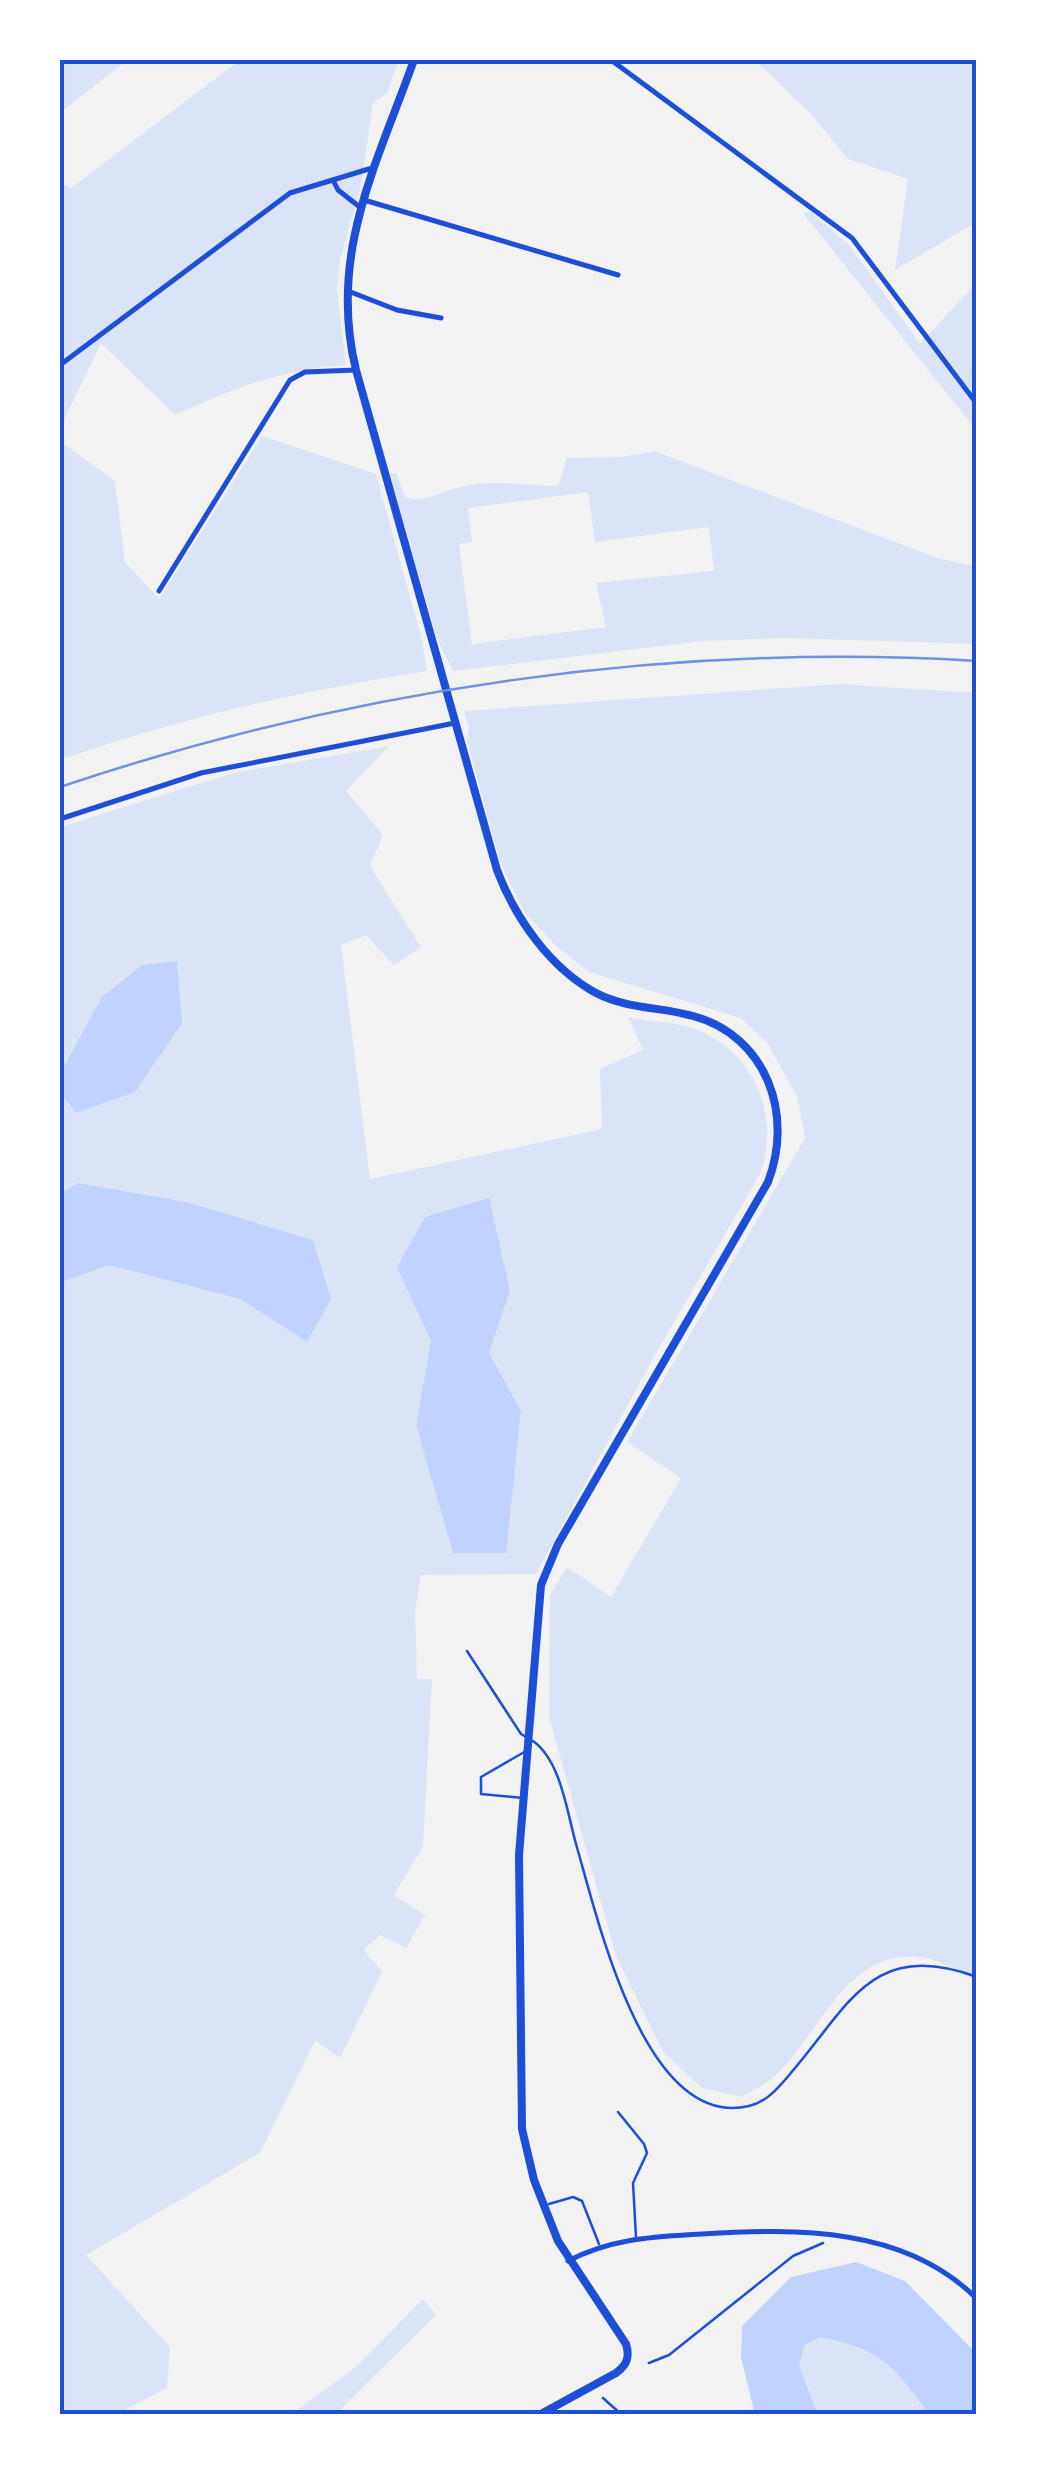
<svg xmlns="http://www.w3.org/2000/svg" width="1037" height="2475" viewBox="0 0 1037 2475" font-family="Karla,sans-serif">
  <style>
    .green { fill: #dbe4f7; fill-rule: evenodd }
    .water { fill: #bfd3fe }
    .lines { fill: none; stroke-linecap: round; stroke-linejoin: round }
    .path { stroke: #1d4ed8; stroke-width: 2.5 }
    .service { stroke: #1d4ed8; stroke-width: 2.5 }
    .minor { stroke: #1d4ed8; stroke-width: 5 }
    .secondary { stroke: #1d4ed8; stroke-width: 8 }
    .rail { stroke: #7290e2; stroke-width: 2.5 }
    .neatline { fill: none; stroke: #1d4ed8; stroke-width: 4 }
  </style>
  <rect width="100%" height="100%" fill="#f2f2f2"/>
  <g class="green">
    <polygon points="60,60 127,60 60,113"/>
    <path d="M 240,60 L 399,60 L 387,93 L 373,103 L 362,180 L 340,261 L 337,291 L 346,365 C 281,369 233,389 175,415 L 101,343 L 60,428 L 60,182 L 71,188 Z"/>
    <polygon points="755,60 977,60 977,222 895,270 908,179 848,159 811,114"/>
    <polygon points="811,212 850,246 920,344 977,282 977,431 803,213"/>
    <path d="M 262,436 L 376,474 L 421,636 L 427,671 C 301,691 180,718 60,760 L 60,441 L 115,481 L 125,562 L 159,599 Z"/>
    <path d="M 654,451 L 938,558 L 977,567 L 977,644 L 785,638 L 703,641 L 453,671 L 438,641 L 390,474 L 396,473 L 405,497 C 423,504 442,491 460,487 C 492,480 525,485 558,486 L 567,458 L 622,457 ZM 588,492 L 595,542 L 709,527 L 714,571 L 596,583 L 606,627 L 472,644 L 459,544 L 472,542 L 468,508 Z"/>
    <path d="M 839,684 L 977,693 L 977,1980 C 960,1973 938,1958 919,1957 C 846,1950 820,2034 775,2076 C 766,2084 753,2090 742,2097 L 702,2088 L 663,2052 L 616,1956 L 549,1717 L 550,1595 L 567,1567 L 611,1597 L 681,1478 L 627,1442 L 805,1138 L 797,1096 L 768,1044 L 741,1018 L 589,972 L 557,947 L 525,913 L 500,862 L 467,740 L 469,729 L 464,711 Z"/>
    <path d="M 389,746 L 346,791 L 383,835 L 370,866 L 421,947 L 394,965 L 366,935 L 341,945 L 370,1179 L 602,1129 L 600,1069 L 643,1050 L 628,1017 C 650,1022 676,1021 698,1030 C 755,1054 781,1117 760,1174 L 656,1353 L 536,1574 L 421,1575 L 415,1611 L 417,1679 L 432,1679 L 423,1847 L 394,1895 L 425,1915 L 406,1948 L 380,1935 L 364,1950 L 382,1972 L 340,2058 L 315,2041 L 260,2153 L 86,2255 L 170,2347 L 167,2388 L 115,2415 L 60,2415 L 60,1283 L 109,1265 L 240,1299 L 307,1342 L 313,1240 L 187,1202 L 78,1183 L 60,1194 L 60,827 L 233,773 ZM 510,1291 L 489,1353 L 521,1412 L 517,1446 L 416,1425 L 431,1341 Z"/>
    <polygon points="423,2299 436,2315 335,2415 290,2415 356,2367"/>
    <path d="M 820,2337 C 883,2350 892,2365 929,2415 L 818,2415 L 799,2365 L 803,2346 Z"/>
  </g>
  <g class="water">
    <polygon points="177,961 182,1023 135,1092 76,1113 60,1092 60,1074 102,997 142,965"/>
    <polygon points="78,1183 187,1202 313,1240 331,1299 307,1342 240,1299 109,1265 60,1283 60,1194"/>
    <polygon points="489,1198 510,1291 489,1353 521,1411 506,1553 453,1553 416,1425 431,1341 397,1267 425,1217"/>
    <path d="M 856,2262 L 905,2281 L 977,2354 L 977,2415 L 929,2415 C 893,2365 883,2350 820,2337 L 804,2346 L 799,2365 L 818,2415 L 755,2415 L 741,2357 L 742,2326 L 791,2277 Z"/>
  </g>
  <g class="lines">
    <polyline class="path" points="649,2363 669,2355 793,2256 823,2243"/>
    <g class="service">
      <polyline points="467,1651 521,1734 526,1737"/>
      <path d="M 533,1741 C 561,1761 567,1812 576,1844 C 597,1915 644,2131 749,2106 C 767,2102 779,2087 790,2074 C 850,2005 871,1939 977,1977"/>
      <polyline points="523,1798 481,1794 481,1777 526,1751"/>
      <polyline points="618,2112 644,2144 647,2153 633,2183 636,2237"/>
      <polyline points="549,2204 573,2197 582,2201 599,2244"/>
      <polyline points="603,2398 622,2415"/>
    </g>
    <g class="minor">
      <polyline points="611,60 852,238 977,404"/>
      <polyline points="333,180 338,190 361,208"/>
      <polyline points="364,200 618,275"/>
      <polyline points="348,291 397,310 441,318"/>
      <polyline points="60,365 290,193 372,168"/>
      <polyline points="159,591 290,380 305,372 356,370"/>
      <polyline points="60,819 201,773 455,723"/>
      <path d="M 568,2261 C 612,2238 654,2237 702,2234 C 797,2228 906,2227 977,2299"/>
    </g>
    <path class="secondary" d="M 414,60 C 376,166 328,255 356,370 L 497,870 C 515,918 550,968 596,993 C 627,1009 661,1007 693,1016 C 767,1036 794,1115 768,1182 L 558,1544 L 541,1585 L 519,1855 L 522,2129 L 534,2180 L 558,2241 L 626,2344 C 630,2357 627,2365 616,2373 L 539,2415"/>
    <path class="rail" d="M 60,787 C 351,689 670,642 977,661"/>
  </g>
  <rect width="1037" height="2475" fill="none" stroke="#ffffff" stroke-width="125"/>
  <rect x="62" y="62" width="912" height="2350" class="neatline"/>
</svg>
